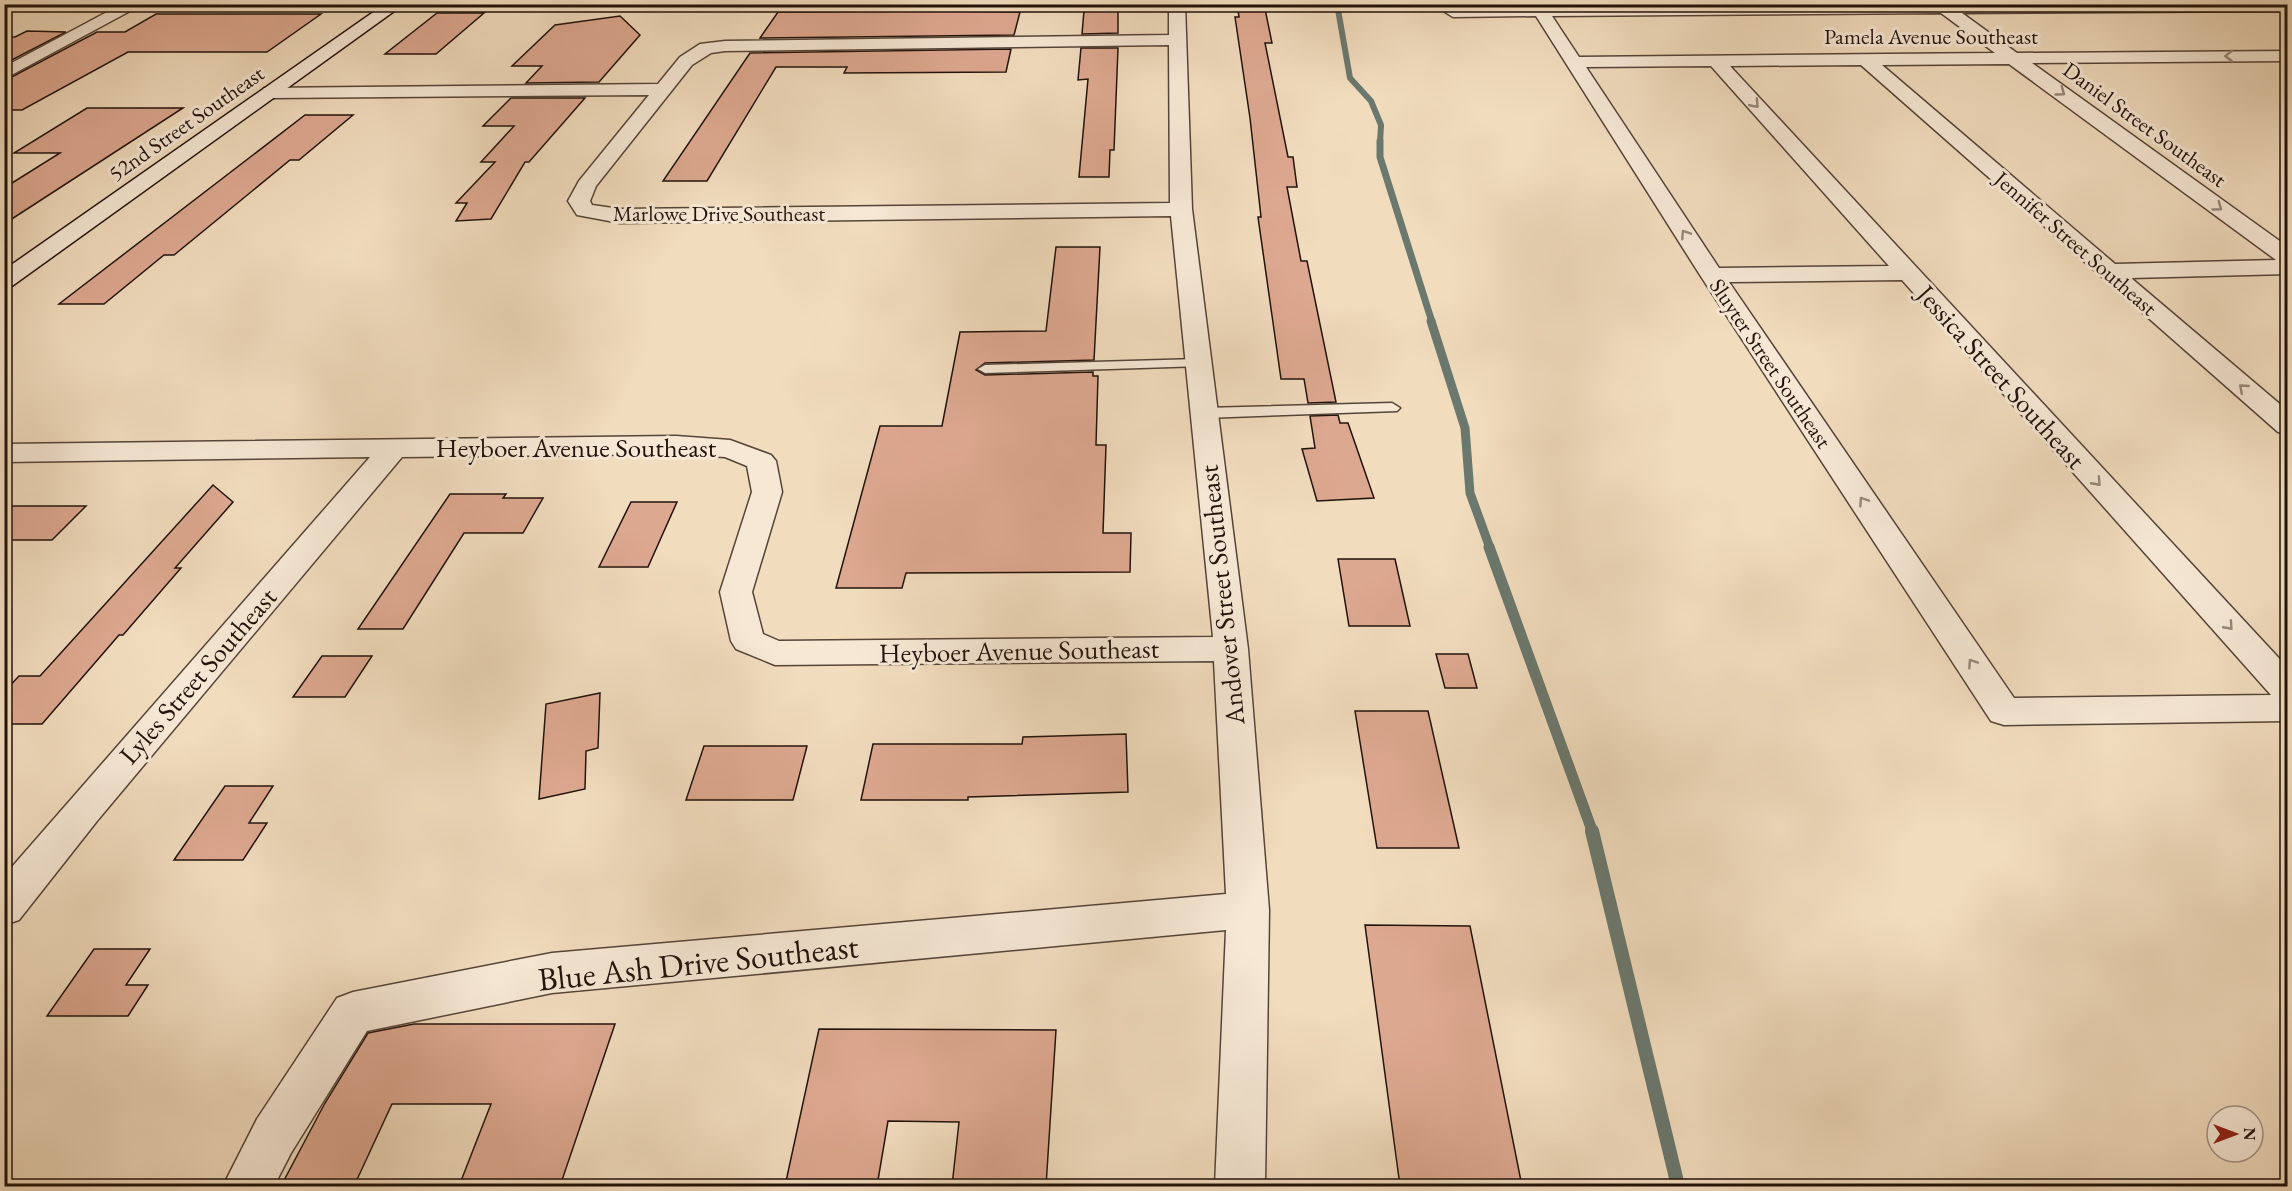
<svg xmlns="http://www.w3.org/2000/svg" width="2292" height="1191" viewBox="0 0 2292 1191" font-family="'EB Garamond',serif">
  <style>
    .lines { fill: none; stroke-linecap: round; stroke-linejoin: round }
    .stream-far4 { stroke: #6a786e; stroke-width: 6 }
    .stream-far3 { stroke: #6a786e; stroke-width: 7 }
    .stream-far2 { stroke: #6a786e; stroke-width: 9 }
    .stream-far1 { stroke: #6a786e; stroke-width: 11 }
    .stream { stroke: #6a786e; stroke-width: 14 }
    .building { fill: #dda890; stroke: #21120b; stroke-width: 1.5 }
    .lane-casing { stroke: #554438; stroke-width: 3 }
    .street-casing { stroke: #554438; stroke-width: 3 }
    .secondary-casing { stroke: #21120b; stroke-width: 3 }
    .lane { fill: #f6e8d5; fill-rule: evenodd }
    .street { fill: #f6e8d5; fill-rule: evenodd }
    .secondary { fill: #f6e8d5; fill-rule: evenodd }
    .oneway { stroke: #96887a }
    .labels { text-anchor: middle; stroke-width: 6; stroke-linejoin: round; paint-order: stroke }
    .far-street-label { font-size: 22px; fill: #21120b; stroke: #f6e8d5 }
    .street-label { font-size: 27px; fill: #21120b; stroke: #f6e8d5 }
    .near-street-label { font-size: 33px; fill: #21120b; stroke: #f6e8d5 }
  </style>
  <rect width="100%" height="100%" fill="#f1dcbe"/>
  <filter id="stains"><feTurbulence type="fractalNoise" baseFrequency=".00333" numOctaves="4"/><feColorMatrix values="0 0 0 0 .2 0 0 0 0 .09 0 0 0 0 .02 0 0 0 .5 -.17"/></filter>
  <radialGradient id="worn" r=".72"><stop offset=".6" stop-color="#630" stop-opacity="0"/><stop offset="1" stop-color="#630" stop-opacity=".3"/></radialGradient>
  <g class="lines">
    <polyline class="stream-far4" points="1337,4 1350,78 1371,101 1381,125 1380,143"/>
    <polyline class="stream-far3" points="1380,141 1380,157 1432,322"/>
    <polyline class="stream-far2" points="1431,321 1465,428 1470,493 1490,548"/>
    <polyline class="stream-far1" points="1489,547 1593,833"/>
    <polyline class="stream" points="1592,831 1678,1186"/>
  </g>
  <g class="building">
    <polygon points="1237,4 1264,4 1272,43 1265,43 1288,157 1293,157 1297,187 1287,187 1301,261 1307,261 1336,402 1308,403 1304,379 1281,379 1258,217 1261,217 1250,118 1235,17 1239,17"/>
    <polygon points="1084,11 1118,11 1118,33 1082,34"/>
    <polygon points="778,12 946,11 1020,12 1014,35 760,38"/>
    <polygon points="437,13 484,13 436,54 385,54"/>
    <polygon points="156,14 321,14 267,52 128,52 22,110 4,110 4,81 97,32 125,32"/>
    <polygon points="620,16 640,35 599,82 526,83 542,66 512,66 555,25"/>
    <polygon points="27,31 66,32 4,64 4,37 15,37"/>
    <polygon points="1081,48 1118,48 1114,150 1110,150 1109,177 1079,177 1088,79 1078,80"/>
    <polygon points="1011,49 1006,72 844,73 847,67 776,67 707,181 663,181 750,53"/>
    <polygon points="511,98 585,98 529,162 525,162 491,219 456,221 467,203 456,203 495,162 481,162 514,126 483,126"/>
    <polygon points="87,108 183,108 4,224 4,188 60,153 14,153"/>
    <polygon points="305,115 353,115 299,160 290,160 174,255 164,255 104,304 59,304"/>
    <polygon points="1056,247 1100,247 1094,360 985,363 976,370 985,375 1093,372 1093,376 1098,376 1096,445 1106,445 1103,533 1131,533 1130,572 906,573 902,588 836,588 880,426 942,426 960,332 1046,331"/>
    <polygon points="1338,415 1340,423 1348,423 1374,498 1317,501 1302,449 1315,448 1310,416"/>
    <polygon points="213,485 233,502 175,568 181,568 123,635 119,635 42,724 4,724 4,692 19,676 40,676"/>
    <polygon points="450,494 506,494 503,498 543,498 523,533 464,533 403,629 358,629"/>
    <polygon points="631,502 677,502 648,567 599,567"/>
    <polygon points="4,506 86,506 52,540 4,540"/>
    <polygon points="1338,559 1395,559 1410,626 1349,626"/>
    <polygon points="1436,654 1468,654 1477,688 1445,688"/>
    <polygon points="322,656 372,656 345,697 293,697"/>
    <polygon points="600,693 598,748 586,751 585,789 539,799 546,704"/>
    <polygon points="1355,711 1428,711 1459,848 1377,848"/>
    <polygon points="1126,734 1128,792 968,797 968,800 861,800 873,744 1022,744 1023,737"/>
    <polygon points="704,746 807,746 793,800 686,800"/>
    <polygon points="225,786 273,786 249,823 267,823 243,860 174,860"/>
    <polygon points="1365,925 1470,926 1522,1186 1400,1186"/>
    <polygon points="94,949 150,949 126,985 148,985 128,1016 47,1016"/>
    <polygon points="414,1024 615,1024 560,1186 459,1186 491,1104 392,1104 354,1186 281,1186 325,1103 368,1033"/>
    <polygon points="819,1029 1056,1030 1046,1186 952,1186 959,1122 888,1121 877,1186 785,1186"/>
  </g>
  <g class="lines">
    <defs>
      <g id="lane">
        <polygon points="1198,359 1203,360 1203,366 985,373 978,369 985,365"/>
        <polygon points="1392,403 1400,408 1397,411 1204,418 1196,413 1204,408"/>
      </g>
      <g id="street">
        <polygon points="122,4 143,4 4,79 4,67"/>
        <path d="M 1169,4 L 1185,4 L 1192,209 L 1248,649 L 1269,910 L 1265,1186 L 1215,1186 L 1226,930 L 552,993 L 367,1031 L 291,1153 L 274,1186 L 223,1186 L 257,1119 L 337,998 L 353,992 L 552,953 L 1226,894 L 1214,661 L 775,665 L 736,649 L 731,641 L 720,592 L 752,492 L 747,466 L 725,457 L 676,454 L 402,457 L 97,821 L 19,920 L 4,925 L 4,876 L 370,457 L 4,462 L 4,444 L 676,436 L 730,440 L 771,455 L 776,461 L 782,492 L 752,592 L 763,634 L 779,641 L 1213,637 L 1171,216 L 620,223 L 577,215 L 568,201 L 579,181 L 649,95 L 271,98 L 264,96 L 262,92 L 264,88 L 658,84 L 680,57 L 700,44 L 725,41 L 1169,35 ZM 1169,45 L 1170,203 L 620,209 L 592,205 L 590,201 L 596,186 L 692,65 L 711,53 L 725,51 Z"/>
        <path d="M 1827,4 L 2288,4 L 2288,11 L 1962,13 L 2017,53 L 2288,51 L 2288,61 L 2032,63 L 2288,247 L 2288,274 L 2131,278 L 2288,411 L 2288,434 L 2278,432 L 1861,65 L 1730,66 L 2288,668 L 2288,721 L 2004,725 L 1991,721 L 1700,275 L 1536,16 L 1453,17 L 1445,12 L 1453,7 ZM 1941,13 L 1995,53 L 1579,57 L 1552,16 ZM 2009,64 L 2276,260 L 2115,264 L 1882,65 ZM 1711,66 L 1889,266 L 1719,268 L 1586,67 ZM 1902,280 L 2271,695 L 2014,698 L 1729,282 Z"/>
      </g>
      <polygon id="secondary" points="385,4 404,4 12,286 4,288 4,270"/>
    </defs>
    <use href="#lane" class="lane-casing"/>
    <use href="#street" class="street-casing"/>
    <use href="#secondary" class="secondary-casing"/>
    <use href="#lane" class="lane"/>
    <use href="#street" class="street"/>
    <use href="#secondary" class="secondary"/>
  </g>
  <defs><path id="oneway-chevron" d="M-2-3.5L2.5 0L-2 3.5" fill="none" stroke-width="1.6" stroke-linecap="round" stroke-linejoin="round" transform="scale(1.5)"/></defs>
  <g class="oneway">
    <use href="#oneway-chevron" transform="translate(2229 56) rotate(179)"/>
    <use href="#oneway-chevron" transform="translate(2061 92) rotate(36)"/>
    <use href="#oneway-chevron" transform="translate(1755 104) rotate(48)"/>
    <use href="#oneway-chevron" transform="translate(2218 207) rotate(36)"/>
    <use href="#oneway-chevron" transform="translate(1685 234) rotate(-123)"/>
    <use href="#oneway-chevron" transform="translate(2243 388) rotate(-139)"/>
    <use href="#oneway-chevron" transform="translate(2097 482) rotate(48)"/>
    <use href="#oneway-chevron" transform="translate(1863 501) rotate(-124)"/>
    <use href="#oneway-chevron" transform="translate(2229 626) rotate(48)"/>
    <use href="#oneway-chevron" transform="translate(1972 663) rotate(-124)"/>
  </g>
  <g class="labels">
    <g class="far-street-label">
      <text x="1931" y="44">Pamela Avenue Southeast</text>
      <text transform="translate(186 123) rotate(-35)" y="8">52nd Street Southeast</text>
      <text transform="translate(2145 124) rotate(36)" y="8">Daniel Street Southeast</text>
      <text x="719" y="221">Marlowe Drive Southeast</text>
      <text transform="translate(2076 243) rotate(41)" y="8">Jennifer Street Southeast</text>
      <text transform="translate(1771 363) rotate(56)" y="8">Sluyter Street Southeast</text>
    </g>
    <g class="street-label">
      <text transform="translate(2001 377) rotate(48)" y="9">Jessica Street Southeast</text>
      <text x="576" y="457">Heyboer Avenue Southeast</text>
      <text transform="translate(1222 595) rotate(-96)" y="9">Andover Street Southeast</text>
      <text transform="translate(1019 651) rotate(-1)" y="9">Heyboer Avenue Southeast</text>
      <text transform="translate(198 676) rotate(-49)" y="9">Lyles Street Southeast</text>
    </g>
    <g class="near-street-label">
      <text transform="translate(698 962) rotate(-6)" y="12">Blue Ash Drive Southeast</text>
    </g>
  </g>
  <rect width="2292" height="1191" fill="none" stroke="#f1dcbe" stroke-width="24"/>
  <rect x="6" y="6" width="2280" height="1179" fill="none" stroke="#21120b" stroke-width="3"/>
  <rect x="12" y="12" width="2268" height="1167" fill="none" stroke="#21120b" stroke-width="1.5"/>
  <g transform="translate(2235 1134) rotate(90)"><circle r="28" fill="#f6e8d5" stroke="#a19284" stroke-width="1.5"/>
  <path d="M0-4.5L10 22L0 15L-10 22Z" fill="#8f2418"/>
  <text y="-9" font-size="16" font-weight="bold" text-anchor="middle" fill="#21120b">N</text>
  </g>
  <rect width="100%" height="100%" filter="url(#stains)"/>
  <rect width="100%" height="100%" fill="url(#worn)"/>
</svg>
